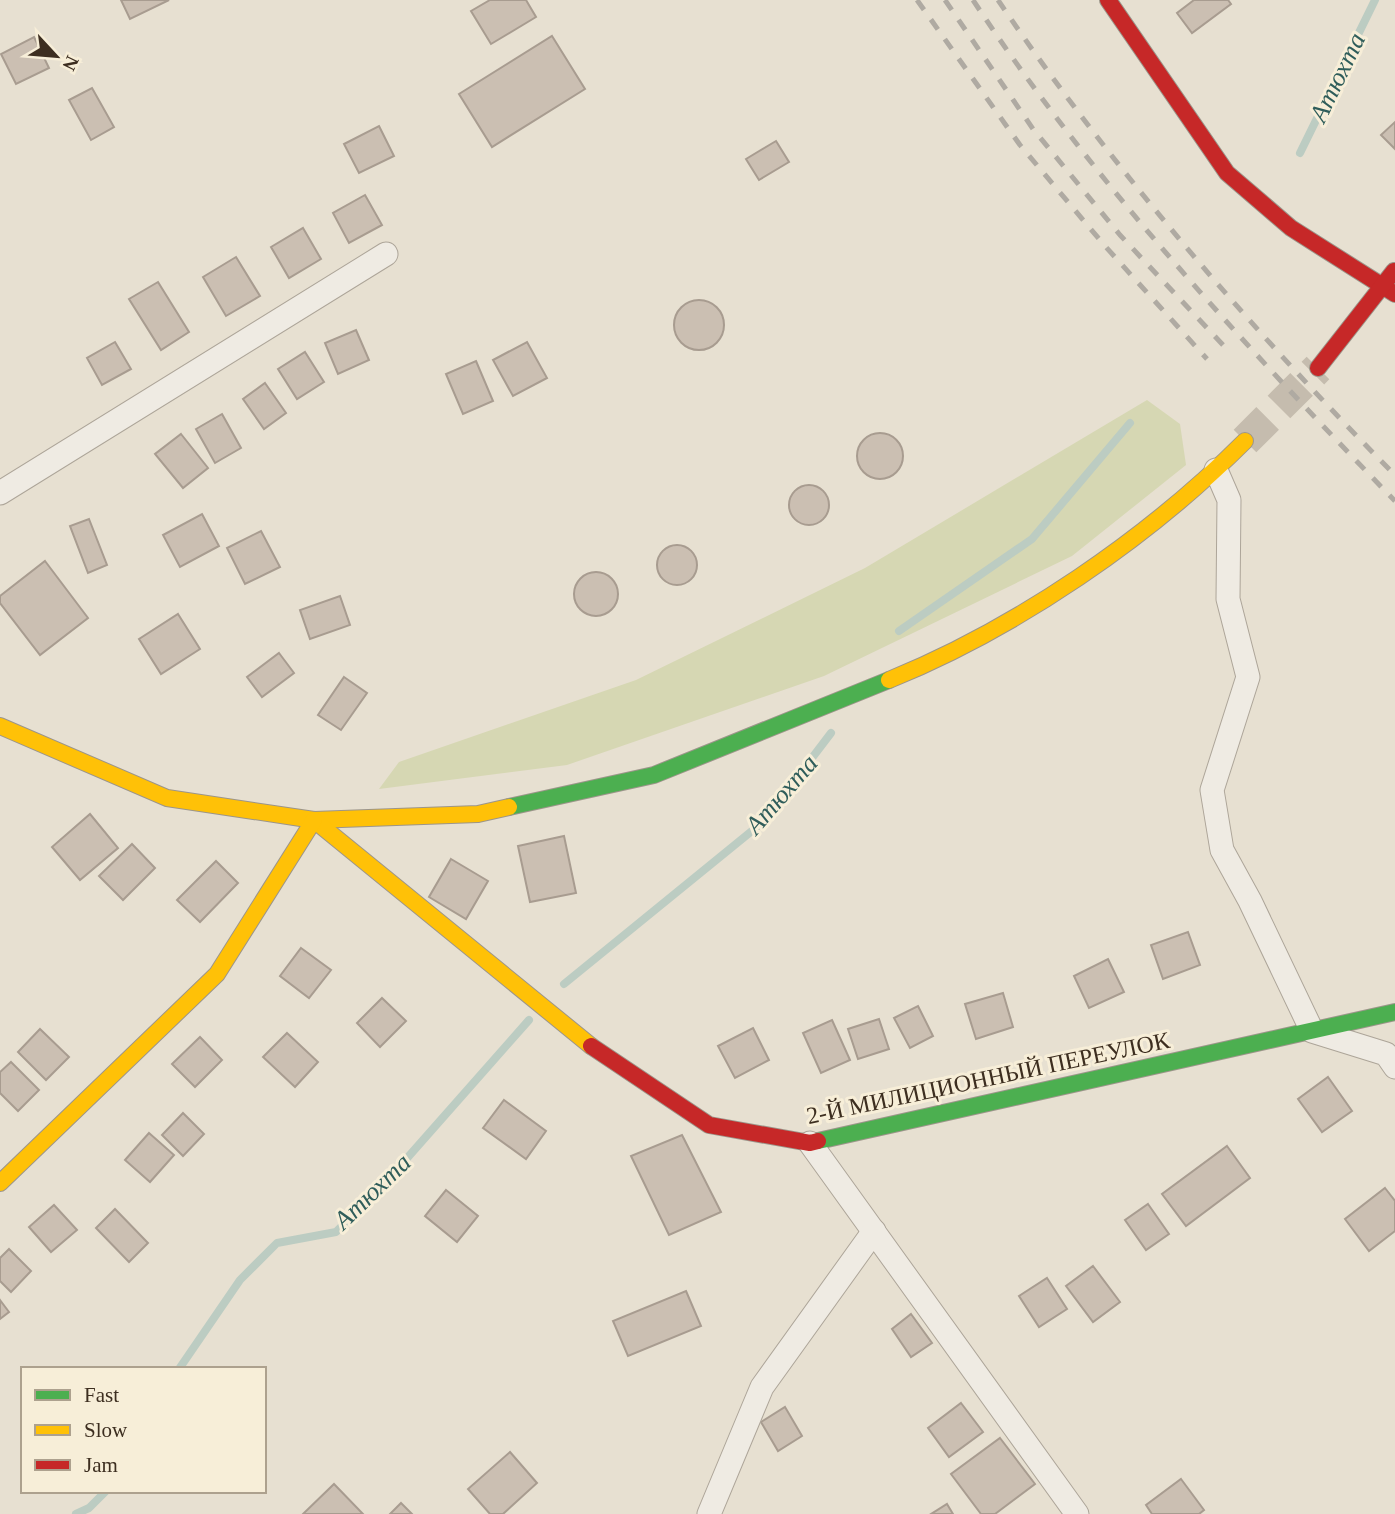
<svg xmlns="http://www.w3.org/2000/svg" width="1395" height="1514" viewBox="0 0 1395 1514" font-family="'Times New Roman',serif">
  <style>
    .green { fill: #d6d7b3 }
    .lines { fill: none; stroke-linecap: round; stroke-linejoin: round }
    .stream { stroke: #bcccc2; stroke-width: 8 }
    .building { fill: #cbbfb2; stroke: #a89c90; stroke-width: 2 }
    .secondary-tunnel { stroke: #c5bcae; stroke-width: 32; stroke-dasharray: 32 16; stroke-linecap: butt }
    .street-casing { stroke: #ada599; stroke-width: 25 }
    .fast-casing { stroke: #9c958a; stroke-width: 18 }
    .slow-casing { stroke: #9c958a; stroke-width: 18 }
    .jam-casing { stroke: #9c958a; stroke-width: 18 }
    .street { stroke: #efebe3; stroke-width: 23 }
    .fast { stroke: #4caf50; stroke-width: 16 }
    .slow { stroke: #ffc107; stroke-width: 16 }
    .jam { stroke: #c62828; stroke-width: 16 }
    .rail { stroke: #afaaa2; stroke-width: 5; stroke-dasharray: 12 12; stroke-linecap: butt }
    .labels { text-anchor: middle; stroke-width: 6; stroke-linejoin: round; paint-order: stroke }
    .street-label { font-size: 24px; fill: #3d2e20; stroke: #f7eed8 }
    .water-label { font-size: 26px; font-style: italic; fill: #2f5d5a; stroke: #f7eed8 }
  </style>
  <rect width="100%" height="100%" fill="#e7e0d1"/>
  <polygon class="green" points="1147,400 1180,424 1186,465 1072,556 824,676 567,765 379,789 399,762 636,680 865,568"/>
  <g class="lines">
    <g class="stream">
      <polyline points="1300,153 1375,0"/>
      <polyline points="899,631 1032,539 1130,423"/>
      <polyline points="564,984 764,821 831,733"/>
      <polyline points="179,1369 240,1280 277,1243 336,1232 401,1165 529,1020"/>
      <polyline points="76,1514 89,1508 106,1491"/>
    </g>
  </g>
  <g class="building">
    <polygon points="121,0 169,0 130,19"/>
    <polygon points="490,0 526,0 536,17 491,44 471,11"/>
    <polygon points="1194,0 1228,0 1231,4 1192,33 1177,13"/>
    <polygon points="552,36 585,89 492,147 459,94"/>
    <polygon points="34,37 49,68 16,84 1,54"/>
    <polygon points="92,88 114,127 91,140 69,100"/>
    <polygon points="1395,122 1395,149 1381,135"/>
    <polygon points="379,126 394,156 359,173 344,144"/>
    <polygon points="776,141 789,162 759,180 746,159"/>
    <polygon points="365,195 382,225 349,243 333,213"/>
    <polygon points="303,228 321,259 289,278 271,247"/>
    <polygon points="236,257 260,296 226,316 203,277"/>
    <polygon points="158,282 189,332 161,350 129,299"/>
    <circle cx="699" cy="325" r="25"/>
    <polygon points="356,330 369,360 338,374 325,343"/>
    <polygon points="115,342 131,369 102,385 87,358"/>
    <polygon points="527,342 547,378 513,396 493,360"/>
    <polygon points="305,352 324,382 297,399 278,369"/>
    <polygon points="476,361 493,401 463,414 446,374"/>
    <polygon points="265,383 286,413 264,429 243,399"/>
    <polygon points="222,414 241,448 215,463 196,429"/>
    <circle cx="880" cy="456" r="23"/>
    <polygon points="181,434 208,468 183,488 155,454"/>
    <circle cx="809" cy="505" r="20"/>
    <polygon points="202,514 219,546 180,567 163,535"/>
    <polygon points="89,519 107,565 88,573 70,526"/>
    <polygon points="261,531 280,567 245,584 227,548"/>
    <circle cx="677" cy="565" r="20"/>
    <polygon points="45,561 88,618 40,655 0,603 0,596"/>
    <circle cx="596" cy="594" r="22"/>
    <polygon points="340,596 350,625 310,639 300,610"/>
    <polygon points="178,614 200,649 161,674 139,639"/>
    <polygon points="279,653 294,673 262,697 247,677"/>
    <polygon points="344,677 367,693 341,730 318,715"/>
    <polygon points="90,814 118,848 80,880 52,847"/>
    <polygon points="564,836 576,893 530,902 518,846"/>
    <polygon points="132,844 155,868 123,900 99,876"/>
    <polygon points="451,859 488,881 466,919 429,897"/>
    <polygon points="216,861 238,883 200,922 177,900"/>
    <polygon points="1188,932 1200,965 1163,979 1151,945"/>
    <polygon points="301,948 331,970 309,998 280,976"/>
    <polygon points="1108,959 1124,992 1089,1008 1074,976"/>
    <polygon points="1003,993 1013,1027 976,1039 965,1004"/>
    <polygon points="382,998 406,1021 380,1047 357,1023"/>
    <polygon points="918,1006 933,1036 910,1048 894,1018"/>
    <polygon points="879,1019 889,1049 858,1059 848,1029"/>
    <polygon points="832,1020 850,1060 821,1073 803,1033"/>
    <polygon points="753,1028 769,1060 735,1078 718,1046"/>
    <polygon points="40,1029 69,1057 46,1080 18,1052"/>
    <polygon points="287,1033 318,1062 295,1087 263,1057"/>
    <polygon points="200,1037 222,1060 195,1087 172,1064"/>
    <polygon points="11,1062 39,1090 18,1111 0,1093 0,1072"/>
    <polygon points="1328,1077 1352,1111 1322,1132 1298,1099"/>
    <polygon points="504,1100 546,1131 526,1159 483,1128"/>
    <polygon points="183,1113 204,1134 183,1156 162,1135"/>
    <polygon points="149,1133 174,1155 150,1182 125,1160"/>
    <polygon points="682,1135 721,1212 669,1235 631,1156"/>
    <polygon points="1227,1146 1250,1178 1186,1226 1162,1194"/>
    <polygon points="1385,1188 1395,1201 1395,1231 1369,1251 1345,1219"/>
    <polygon points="446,1190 478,1216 457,1242 425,1216"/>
    <polygon points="1148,1204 1169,1234 1146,1250 1125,1220"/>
    <polygon points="54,1205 77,1230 51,1252 29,1227"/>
    <polygon points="115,1209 148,1243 129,1262 96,1228"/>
    <polygon points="9,1249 31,1271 11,1292 0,1281 0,1258"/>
    <polygon points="1093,1266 1120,1302 1093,1322 1066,1286"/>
    <polygon points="1047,1278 1067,1309 1039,1327 1019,1296"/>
    <polygon points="686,1291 701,1326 628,1356 613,1321"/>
    <polygon points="0,1300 9,1312 0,1319"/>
    <polygon points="911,1314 932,1343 911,1357 892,1329"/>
    <polygon points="961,1403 983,1432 949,1457 928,1428"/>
    <polygon points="785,1407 802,1436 778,1451 761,1422"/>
    <polygon points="1000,1438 1035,1484 995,1514 981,1514 951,1474"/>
    <polygon points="510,1452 537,1483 503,1514 490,1514 468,1489"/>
    <polygon points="1181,1479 1204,1510 1199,1514 1152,1514 1146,1505"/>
    <polygon points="334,1484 363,1514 303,1514"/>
    <polygon points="401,1503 412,1514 390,1514"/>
    <polygon points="947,1504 953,1514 931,1514"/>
  </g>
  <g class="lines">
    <polyline class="secondary-tunnel" points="1245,441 1318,368"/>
    <defs>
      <g id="street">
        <polyline points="1216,470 1229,500 1228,599 1248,677 1212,790 1222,850 1250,901 1312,1031 1386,1054 1395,1067"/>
        <polyline points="0,493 386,254"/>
        <polyline points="810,1143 1077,1514"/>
        <polyline points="709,1514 762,1387 874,1231"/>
      </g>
      <g id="fast">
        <polyline points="509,807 654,775 889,680"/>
        <polyline points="818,1141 1395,1012"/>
      </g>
      <g id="slow">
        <path d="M 889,680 C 1017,628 1148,538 1245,441"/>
        <polyline points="0,726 167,798 314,820 478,814 509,807"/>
        <polyline points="314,820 591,1046"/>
        <polyline points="0,1183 217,974 314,820"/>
      </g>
      <g id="jam">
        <polyline points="1108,0 1227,173 1291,228 1395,294"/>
        <polyline points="1318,368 1394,271"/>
        <polyline points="591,1046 709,1125 810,1143 818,1141"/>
      </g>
    </defs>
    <use href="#street" class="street-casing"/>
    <use href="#fast" class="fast-casing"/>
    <use href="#slow" class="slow-casing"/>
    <use href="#jam" class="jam-casing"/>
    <use href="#street" class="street"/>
    <use href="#fast" class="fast"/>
    <use href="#slow" class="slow"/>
    <use href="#jam" class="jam"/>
    <g class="rail">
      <polyline points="917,0 1020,145 1105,246 1207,359"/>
      <polyline points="945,0 1033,129 1120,235 1223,345"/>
      <path d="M 973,0 C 1092,181 1245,346 1395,501"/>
      <path d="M 998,0 C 1110,166 1254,333 1395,475"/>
    </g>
  </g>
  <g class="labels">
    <g class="street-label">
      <text transform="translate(988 1078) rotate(-12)" y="8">2-Й МИЛИЦИОННЫЙ ПЕРЕУЛОК</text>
    </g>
    <g class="water-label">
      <text transform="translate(1337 77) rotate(-64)" y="9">Атюхта</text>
      <text transform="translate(781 794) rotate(-49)" y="9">Атюхта</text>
      <text transform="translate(372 1191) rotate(-44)" y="9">Атюхта</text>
    </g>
  </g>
  <rect x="21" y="1367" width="245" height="126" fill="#f7eed8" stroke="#ada18e" stroke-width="2"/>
  <rect x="35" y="1390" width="35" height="10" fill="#4caf50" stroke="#ada18e" stroke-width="2"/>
  <text x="84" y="1402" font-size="21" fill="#3d2e20">Fast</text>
  <rect x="35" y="1425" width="35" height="10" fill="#ffc107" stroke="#ada18e" stroke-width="2"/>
  <text x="84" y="1437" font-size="21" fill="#3d2e20">Slow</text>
  <rect x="35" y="1460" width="35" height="10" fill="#c62828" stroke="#ada18e" stroke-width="2"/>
  <text x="84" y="1472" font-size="21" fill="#3d2e20">Jam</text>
  <g transform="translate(56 56) rotate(116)" stroke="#f7eed8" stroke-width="5" paint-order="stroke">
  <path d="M0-5L12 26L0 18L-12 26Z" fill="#3d2e20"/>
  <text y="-10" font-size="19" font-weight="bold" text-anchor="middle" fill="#3d2e20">N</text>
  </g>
</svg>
